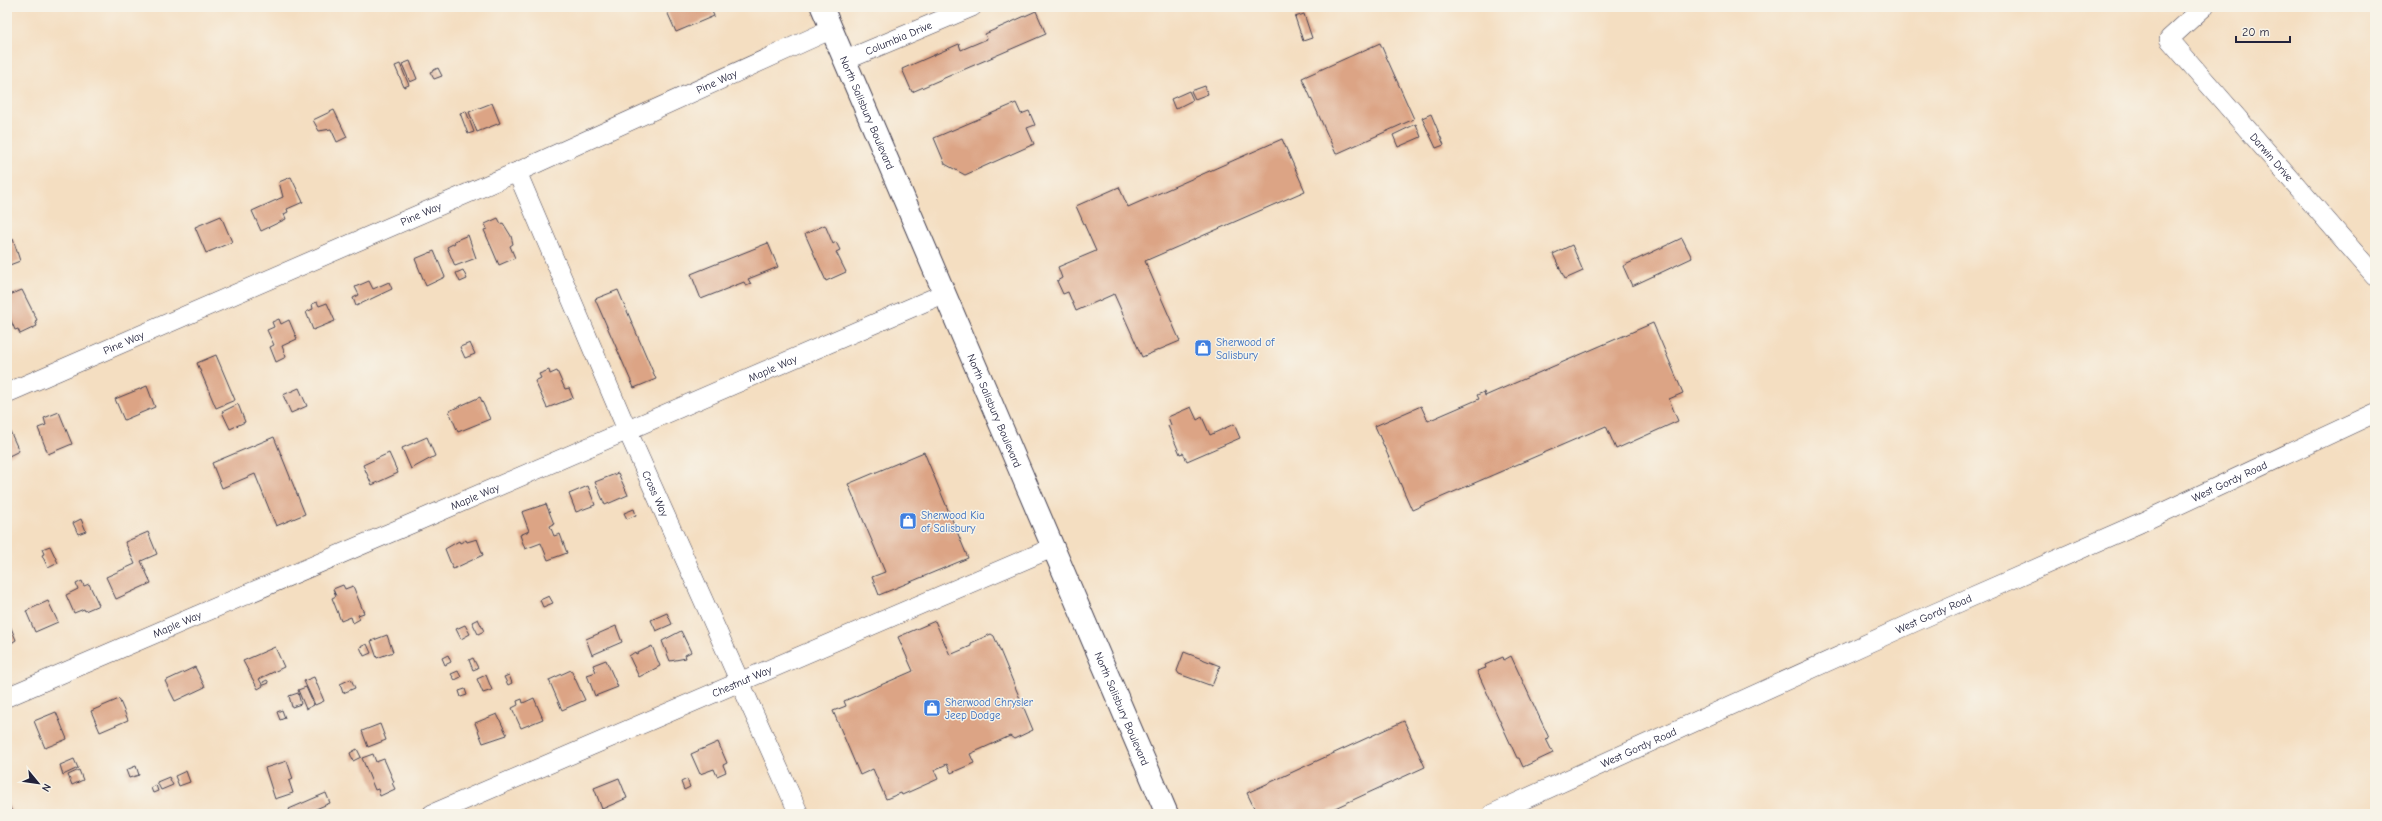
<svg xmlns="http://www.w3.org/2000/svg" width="2382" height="821" viewBox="0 0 2382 821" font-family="'Comic Neue',sans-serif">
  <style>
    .building { fill: #dca485 }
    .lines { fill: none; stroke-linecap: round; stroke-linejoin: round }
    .street-casing { stroke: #423e4f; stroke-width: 20 }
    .primary-casing { stroke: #423e4f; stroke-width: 24 }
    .street { stroke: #fff; stroke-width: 19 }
    .primary { stroke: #fff; stroke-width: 22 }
    .labels { text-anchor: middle; stroke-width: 3; stroke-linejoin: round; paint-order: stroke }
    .street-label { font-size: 11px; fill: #22223b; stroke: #f7f3e8 }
    .shop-label { font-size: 11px; fill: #366cbe; stroke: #f7f3e8; text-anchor: start }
  </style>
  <rect width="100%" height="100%" fill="#f7f3e8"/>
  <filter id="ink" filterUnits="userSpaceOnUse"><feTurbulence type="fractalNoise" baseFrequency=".025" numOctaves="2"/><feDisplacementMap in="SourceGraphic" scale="8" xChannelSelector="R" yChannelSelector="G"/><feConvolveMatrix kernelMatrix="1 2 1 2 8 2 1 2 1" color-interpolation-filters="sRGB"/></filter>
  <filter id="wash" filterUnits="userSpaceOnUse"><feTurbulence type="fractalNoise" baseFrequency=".012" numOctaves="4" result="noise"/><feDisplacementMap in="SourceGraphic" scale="16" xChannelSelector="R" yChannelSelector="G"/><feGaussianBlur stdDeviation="0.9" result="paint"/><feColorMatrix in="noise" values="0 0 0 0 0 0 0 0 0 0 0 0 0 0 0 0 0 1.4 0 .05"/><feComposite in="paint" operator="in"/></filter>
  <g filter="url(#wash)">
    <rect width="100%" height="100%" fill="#f4dec1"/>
    <g id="blocks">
      <g class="building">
        <polygon points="665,7 710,7 714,16 676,32"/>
        <polygon points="1036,11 1046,34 912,92 902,69 959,44 961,50 987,39 985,34"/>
        <polygon points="1304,14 1312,38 1303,41 1295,17"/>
        <polygon points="1380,43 1414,119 1336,154 1302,78"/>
        <polygon points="410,61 417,79 410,82 402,64"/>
        <polygon points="400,64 409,85 404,87 395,66"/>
        <polygon points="438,68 442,76 434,79 430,72"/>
        <polygon points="1205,86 1208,94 1195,99 1191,91"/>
        <polygon points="1189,91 1193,100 1175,109 1171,99"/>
        <polygon points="492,103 500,123 477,132 469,112"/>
        <polygon points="1016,103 1021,114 1029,111 1035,125 1027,128 1034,144 965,175 945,164 934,138"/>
        <polygon points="334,110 347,137 337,142 331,129 319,131 313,120"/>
        <polygon points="466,111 474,132 468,134 460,113"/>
        <polygon points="1431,114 1444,145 1436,148 1422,118"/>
        <polygon points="1416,124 1421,137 1398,147 1393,135"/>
        <polygon points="1282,139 1305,191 1145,261 1180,341 1142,357 1114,294 1076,311 1068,292 1063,294 1057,281 1062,278 1058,267 1096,251 1076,206 1119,187 1128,207"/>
        <polygon points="291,177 303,202 287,209 288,212 284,214 286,219 261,231 252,211 283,197 279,182"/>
        <polygon points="221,216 232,242 206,253 195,227"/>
        <polygon points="498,218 501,224 503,223 511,236 513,244 510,246 515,258 499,265 484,230 487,229 485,224"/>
        <polygon points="825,225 833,244 836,242 840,250 836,252 846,272 826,281 805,234"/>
        <polygon points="468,235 476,258 455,266 447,247 455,243 454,241"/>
        <polygon points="1682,238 1692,258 1632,286 1623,266"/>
        <polygon points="13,239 20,261 7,266 7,242"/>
        <polygon points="768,243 778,267 748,279 751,284 746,286 744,282 701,299 691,274"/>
        <polygon points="1572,245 1583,271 1565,279 1553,254"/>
        <polygon points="434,251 445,277 426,286 415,259"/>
        <polygon points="463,270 467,279 460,282 456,273"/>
        <polygon points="369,281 373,289 389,282 392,289 356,306 353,298 359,295 355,287"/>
        <polygon points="22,290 37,320 35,321 37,326 20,334 18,329 15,330 7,311 7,296"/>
        <polygon points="618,290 656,379 634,388 595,299"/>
        <polygon points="317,302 319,306 327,303 335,321 313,330 306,312 313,309 312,304"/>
        <polygon points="279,319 281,324 289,320 297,339 282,346 286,357 276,362 270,347 274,345 267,330 274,327 272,322"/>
        <polygon points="1653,323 1683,393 1669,399 1678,421 1616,449 1606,426 1412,510 1375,426 1421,406 1428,421 1479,399 1477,395 1484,392 1485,396"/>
        <polygon points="470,343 475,354 465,358 460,347"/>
        <polygon points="216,355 235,400 216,408 197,363"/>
        <polygon points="549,370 550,374 557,371 565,389 569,388 573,398 547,408 535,381 541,378 539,374"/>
        <polygon points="147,386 155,407 124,420 115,399"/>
        <polygon points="299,388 307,406 291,413 283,395"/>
        <polygon points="480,397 490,419 458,432 449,411"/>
        <polygon points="238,404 245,422 230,429 222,412"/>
        <polygon points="1191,407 1197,420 1202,417 1210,435 1234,424 1240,438 1187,461 1183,453 1180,454 1168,426 1171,425 1168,417"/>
        <polygon points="59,412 72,444 48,454 38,428 46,425 44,418"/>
        <polygon points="10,431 19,451 7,457 7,433"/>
        <polygon points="274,437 305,514 276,526 255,474 222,488 212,463"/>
        <polygon points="427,437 435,456 411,469 402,448"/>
        <polygon points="924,452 968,558 879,595 872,577 885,572 848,484"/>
        <polygon points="389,453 398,473 372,485 363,465"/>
        <polygon points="618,473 628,495 605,505 595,482"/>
        <polygon points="588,486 595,505 576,512 569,494"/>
        <polygon points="546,504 554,524 550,526 554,536 560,534 567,553 548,560 541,543 525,549 520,535 529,531 522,512"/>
        <polygon points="634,509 636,515 627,519 624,513"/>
        <polygon points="81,519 86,531 78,534 73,523"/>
        <polygon points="148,532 157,554 141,561 151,583 116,599 106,577 135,564 125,542"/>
        <polygon points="477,539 483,555 453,569 445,549 459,541 460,543 466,540 467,542"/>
        <polygon points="50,546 58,563 48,568 42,555 44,554 42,549"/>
        <polygon points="82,581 84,586 89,584 99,605 85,611 84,609 74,613 66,595 78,589 76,584"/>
        <polygon points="343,585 345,589 353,586 364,613 358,615 360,619 353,623 351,617 341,621 332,598 336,596 333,589"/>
        <polygon points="549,596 553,603 543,607 540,600"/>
        <polygon points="48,601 58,622 35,632 26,611"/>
        <polygon points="667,613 672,624 656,631 651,620"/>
        <polygon points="7,618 16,640 7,646"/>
        <polygon points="478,619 484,631 478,634 472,622"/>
        <polygon points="935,621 950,655 971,646 971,643 991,634 994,636 1033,730 1014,739 1010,736 970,754 974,763 951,773 947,764 934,770 938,779 902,795 901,793 886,799 873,769 860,775 833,711 846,706 844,701 913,671 898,637"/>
        <polygon points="465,625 470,634 461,639 456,629"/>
        <polygon points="616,626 622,642 592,655 586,639"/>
        <polygon points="681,631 691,652 685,655 686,658 670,661 662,641"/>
        <polygon points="387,635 393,652 377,658 371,641"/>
        <polygon points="367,644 371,653 364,656 360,647"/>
        <polygon points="652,646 660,666 639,677 629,656 635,652 636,654"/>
        <polygon points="275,647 284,667 259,679 263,686 258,689 243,661"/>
        <polygon points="1184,652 1220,666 1212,686 1179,674 1177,671"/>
        <polygon points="448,655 451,662 445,665 442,658"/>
        <polygon points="1511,656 1549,738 1546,739 1553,753 1523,767 1519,758 1517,758 1477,671 1486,668 1485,665 1503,657 1504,660"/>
        <polygon points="473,658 478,668 473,670 469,660"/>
        <polygon points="606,660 618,687 595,696 587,675 596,672 593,665"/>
        <polygon points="195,667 205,687 175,701 165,681"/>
        <polygon points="571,670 585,700 562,710 549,680"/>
        <polygon points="458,671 461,677 455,680 451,674"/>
        <polygon points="486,675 492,690 483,693 477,679"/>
        <polygon points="509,675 512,683 508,685 504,677"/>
        <polygon points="314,677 324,701 315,705 304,681"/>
        <polygon points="351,679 355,688 343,693 340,684"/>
        <polygon points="267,680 269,683 264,685 263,682"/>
        <polygon points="306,687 314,705 306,709 298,690"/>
        <polygon points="465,689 467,695 461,697 459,691"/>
        <polygon points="298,693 301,704 292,707 289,696"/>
        <polygon points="534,698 543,719 521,728 512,708 518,705 517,701 522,699 523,703"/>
        <polygon points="119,699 128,720 100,732 91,711"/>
        <polygon points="282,710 285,718 280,720 277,712"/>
        <polygon points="56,712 67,739 45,748 34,721"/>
        <polygon points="497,714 507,735 483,743 475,723"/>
        <polygon points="1404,721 1425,767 1322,814 1257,814 1247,793"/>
        <polygon points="380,724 386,740 368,747 362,731"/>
        <polygon points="718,742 727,763 723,765 726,772 717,776 714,769 700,774 691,754"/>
        <polygon points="357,749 361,757 353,761 350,753"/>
        <polygon points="373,754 376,762 384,759 394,782 392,783 395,789 380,796 378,789 375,790 362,758"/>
        <polygon points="74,759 78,768 63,775 60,765"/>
        <polygon points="287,761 293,779 289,781 293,793 275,799 265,768"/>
        <polygon points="136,766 139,775 129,778 126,770"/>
        <polygon points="79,770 83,780 72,785 68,775"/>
        <polygon points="186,771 190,782 179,786 175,776"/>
        <polygon points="169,777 173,785 161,790 157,782"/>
        <polygon points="619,778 627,798 602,809 594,788"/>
        <polygon points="687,779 690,787 684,790 681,782"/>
        <polygon points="156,785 158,791 153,793 151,788"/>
        <polygon points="326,793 330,803 304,814 291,814 289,809"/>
        <polygon points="7,801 12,812 7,814"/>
      </g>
    </g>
  </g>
  <g filter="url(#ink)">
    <use href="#blocks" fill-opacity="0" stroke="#423e4f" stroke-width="1"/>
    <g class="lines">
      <defs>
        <g id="street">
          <path id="s1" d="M 2204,7 L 2169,39 L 2375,276"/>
          <path id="s2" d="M 846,60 L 972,7"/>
          <path id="s3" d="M 517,172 L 628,432 L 799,814"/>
          <path id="s4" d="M 7,393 L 517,172 L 832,29"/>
          <path id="s5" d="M 7,697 C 319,563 632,430 943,294"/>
          <path id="s6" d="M 432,814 L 1052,548"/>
          <path id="s7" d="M 1492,814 L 1919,620 L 2140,523 L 2375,413"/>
        </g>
        <g id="primary">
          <path id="s8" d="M 822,7 L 1167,814"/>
        </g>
      </defs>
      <use href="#street" class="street-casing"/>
      <use href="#primary" class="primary-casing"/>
      <use href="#street" class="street"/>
      <use href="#primary" class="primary"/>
    </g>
  </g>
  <defs>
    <symbol id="shop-square" viewBox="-11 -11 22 22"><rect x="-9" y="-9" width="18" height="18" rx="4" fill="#3f7fe0" stroke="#f7f3e8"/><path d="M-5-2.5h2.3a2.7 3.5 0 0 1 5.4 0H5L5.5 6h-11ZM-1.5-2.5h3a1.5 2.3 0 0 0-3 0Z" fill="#fff"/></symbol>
  </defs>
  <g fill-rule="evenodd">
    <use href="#shop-square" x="1193" y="338" width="20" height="20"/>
    <use href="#shop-square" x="898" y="511" width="20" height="20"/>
    <use href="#shop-square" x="922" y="698" width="20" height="20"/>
  </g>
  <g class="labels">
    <g class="street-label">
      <text dy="4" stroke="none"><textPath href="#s2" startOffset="57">Columbia Drive</textPath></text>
      <text dy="4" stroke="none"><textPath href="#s4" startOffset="775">Pine Way</textPath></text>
      <text dy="4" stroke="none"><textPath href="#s8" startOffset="115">North Salisbury Boulevard</textPath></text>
      <text dy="4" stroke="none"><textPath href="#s1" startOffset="204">Darwin Drive</textPath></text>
      <text dy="4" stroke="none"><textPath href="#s4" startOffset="451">Pine Way</textPath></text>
      <text dy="4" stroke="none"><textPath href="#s4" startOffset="127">Pine Way</textPath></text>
      <text dy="4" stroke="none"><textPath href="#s5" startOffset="833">Maple Way</textPath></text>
      <text dy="4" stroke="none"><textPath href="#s8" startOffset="439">North Salisbury Boulevard</textPath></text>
      <text dy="4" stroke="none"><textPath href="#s7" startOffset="809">West Gordy Road</textPath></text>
      <text dy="4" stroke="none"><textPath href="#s3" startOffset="350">Cross Way</textPath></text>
      <text dy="4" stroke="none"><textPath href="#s5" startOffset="509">Maple Way</textPath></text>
      <text dy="4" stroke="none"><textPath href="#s7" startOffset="485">West Gordy Road</textPath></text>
      <text dy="4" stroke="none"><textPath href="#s5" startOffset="185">Maple Way</textPath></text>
      <text dy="4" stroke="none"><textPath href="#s6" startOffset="337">Chestnut Way</textPath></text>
      <text dy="4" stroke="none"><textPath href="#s8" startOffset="763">North Salisbury Boulevard</textPath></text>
      <text dy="4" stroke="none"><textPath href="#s7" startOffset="161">West Gordy Road</textPath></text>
    </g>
    <g class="shop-label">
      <text x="1216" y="346">Sherwood of<tspan x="1216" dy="13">Salisbury</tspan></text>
      <text x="921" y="519">Sherwood Kia<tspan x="921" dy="13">of Salisbury</tspan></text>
      <text x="945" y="706">Sherwood Chrysler<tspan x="945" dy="13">Jeep Dodge</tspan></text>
    </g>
  </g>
  <rect width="2382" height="821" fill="none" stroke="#f7f3e8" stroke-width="24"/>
  <g transform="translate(38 783) rotate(119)" stroke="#f7f3e8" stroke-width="3" paint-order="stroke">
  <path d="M0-3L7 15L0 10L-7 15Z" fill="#22223b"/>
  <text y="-6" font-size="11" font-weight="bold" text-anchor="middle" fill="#22223b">N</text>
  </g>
  <path d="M2236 36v6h54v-6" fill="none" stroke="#22223b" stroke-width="2"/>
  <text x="2242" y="36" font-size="12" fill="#22223b" stroke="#f7f3e8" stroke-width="3" paint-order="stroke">20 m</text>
</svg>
